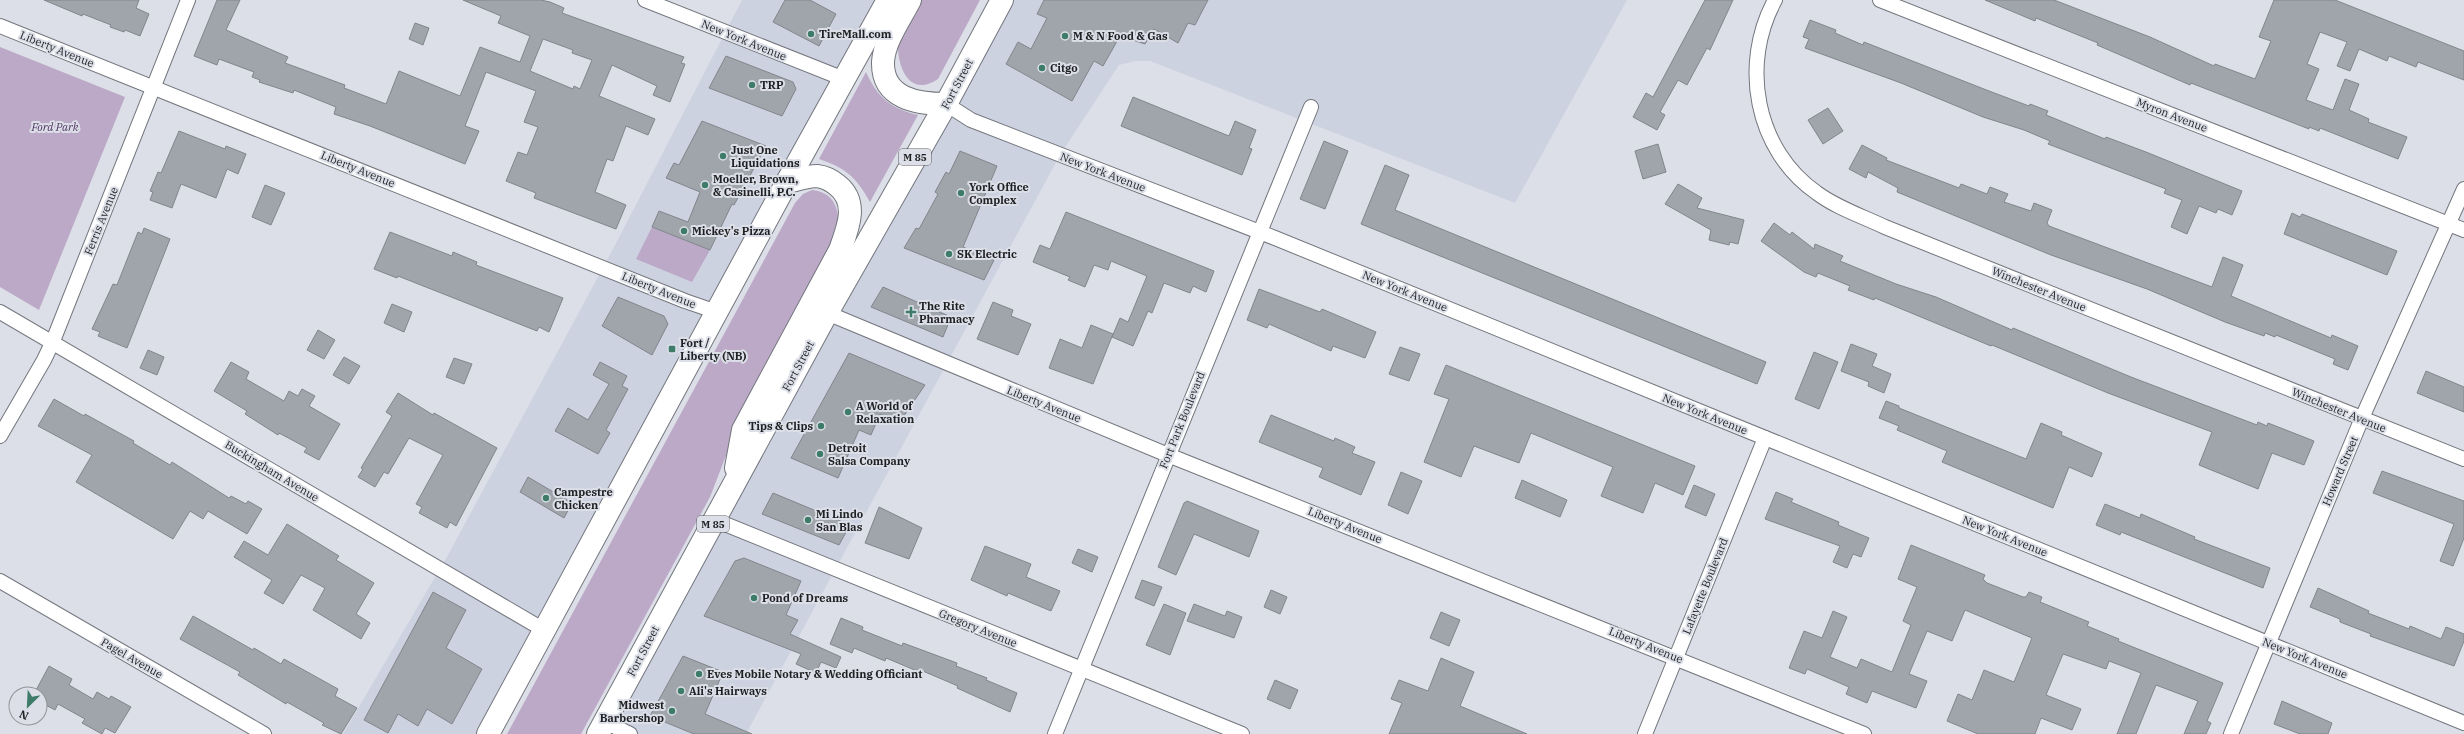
<svg xmlns="http://www.w3.org/2000/svg" width="2464" height="734" viewBox="0 0 2464 734" font-family="'IBM Plex Serif',serif">
  <style>
    .built { fill: #cdd2e1 }
    .green { fill: #bba9c7 }
    .building { fill: #a0a5ab; stroke: #81868c; fill-rule: evenodd }
    .lines { fill: none; stroke-linecap: round; stroke-linejoin: round }
    .street-casing { stroke: #73767d; stroke-width: 16 }
    .primary-casing { stroke: #73767d; stroke-width: 24 }
    .street { stroke: #fff; stroke-width: 14 }
    .primary { stroke: #fff; stroke-width: 22 }
    .poi-dot { fill: #3e7c69; stroke: #dcdfe7; stroke-width: 1.5 }
    .labels { text-anchor: middle; stroke-width: 4; stroke-linejoin: round; paint-order: stroke }
    .shield { fill: #dcdfe7; stroke: #58595e; stroke-width: 1 }
    .shield-label { font-size: 10px; font-weight: bold; fill: #1f2023 }
    .poi-label { font-size: 11px; font-weight: bold; fill: #1f2023; stroke: #dcdfe7; text-anchor: start }
    .street-label { font-size: 11px; fill: #1f2023; stroke: #dcdfe7 }
    .park-label { font-size: 11px; font-style: italic; fill: #513463; stroke: #dcdfe7 }
  </style>
  <rect width="100%" height="100%" fill="#dcdfe7"/>
  <g class="built">
    <polygon points="742,0 888,0 488,734 343,734 448,555 613,249"/>
    <polygon points="1002,0 1627,0 1515,203 1150,61 1135,61 1119,65 1060,155 746,734 598,734"/>
  </g>
  <g class="green">
    <path d="M 915,0 L 980,0 L 938,79 C 910,98 897,68 898,43 C 898,30 910,12 915,0 Z"/>
    <polygon points="0,47 125,97 39,310 0,287"/>
    <path d="M 866,72 C 878,98 890,108 918,115 L 870,202 C 856,177 846,168 819,159 Z"/>
    <path d="M 812,190 C 840,193 840,218 838,241 L 732,440 L 710,497 L 581,734 L 507,734 L 795,203 L 803,194 Z"/>
    <polygon points="652,227 710,250 692,282 636,259"/>
  </g>
  <g class="building">
    <polygon points="44,0 139,0 136,8 149,14 140,36 125,30 124,32 110,27 111,25 83,14 82,16"/>
    <path d="M 217,0 L 240,0 L 226,30 L 288,57 L 285,63 L 345,85 L 344,88 L 386,104 L 399,71 L 460,96 L 480,47 L 520,62 L 530,36 L 498,23 L 501,16 L 463,0 L 541,0 L 550,2 L 564,8 L 562,13 L 684,57 L 681,63 L 685,64 L 670,102 L 653,95 L 657,86 L 612,65 L 599,96 L 655,119 L 648,135 L 626,126 L 613,161 L 607,159 L 595,192 L 626,205 L 616,229 L 534,198 L 536,193 L 506,181 L 518,152 L 527,155 L 538,127 L 524,122 L 536,91 L 486,72 L 465,126 L 479,131 L 465,164 L 370,126 L 334,114 L 336,107 L 294,90 L 293,93 L 259,82 L 260,80 L 252,77 L 254,72 L 219,59 L 217,65 L 194,56 ZM 543,39 L 573,50 L 572,53 L 592,60 L 580,89 L 574,86 L 573,89 L 530,71 Z"/>
    <polygon points="785,0 810,0 836,14 819,46 773,22"/>
    <polygon points="1044,0 1208,0 1195,25 1188,23 1178,43 1154,29 1145,44 1120,36 1103,66 1094,61 1072,101 1006,64 1018,42 1031,49 1047,18 1037,14"/>
    <polygon points="1705,0 1733,0 1710,50 1707,48 1687,85 1678,80 1660,112 1665,115 1657,130 1633,117 1646,93 1653,97"/>
    <polygon points="1985,0 2054,0 2150,37 2214,66 2215,64 2255,79 2271,41 2259,37 2274,0 2335,0 2464,51 2464,80 2418,62 2416,67 2389,56 2387,61 2359,49 2350,71 2337,66 2347,42 2320,32 2307,64 2319,69 2306,100 2333,110 2345,79 2359,84 2349,110 2369,119 2368,122 2407,137 2398,159 2320,128 2319,131 2309,127 2309,129 2191,83 2190,85 2097,45 2098,43 2036,18 2035,21"/>
    <polygon points="1810,20 1836,30 1835,33 1863,45 1864,42 1989,91 2029,106 2030,104 2048,111 2046,115 2105,139 2106,137 2146,152 2242,191 2232,215 2218,209 2216,213 2199,206 2187,234 2171,227 2182,200 2164,193 2166,189 2048,144 2050,141 2024,130 1983,117 1901,83 1805,48 1809,39 1803,37"/>
    <polygon points="415,23 429,28 423,45 409,39"/>
    <polygon points="726,56 793,82 796,89 782,116 709,88"/>
    <polygon points="1133,97 1229,136 1235,121 1256,130 1249,148 1252,149 1242,175 1121,126"/>
    <polygon points="1828,108 1843,131 1823,144 1808,120"/>
    <polygon points="702,121 766,146 734,205 732,204 710,250 652,227 659,211 688,222 700,192 666,178 674,163 679,165"/>
    <polygon points="179,131 225,149 226,146 246,154 238,174 227,169 216,198 181,184 172,208 150,200 153,192 150,191 158,172 161,173"/>
    <polygon points="1324,141 1348,151 1325,209 1300,199"/>
    <polygon points="1658,144 1666,172 1643,179 1635,151"/>
    <polygon points="1862,145 1887,158 1886,160 1959,188 1961,184 1987,194 1990,187 2008,194 2004,202 2031,211 2034,203 2052,210 2047,223 2049,226 2212,287 2223,257 2243,265 2231,296 2331,338 2332,335 2358,346 2348,370 2333,364 2335,359 2276,335 2275,337 2265,333 2264,336 2225,322 2147,289 2051,255 1897,192 1898,188 1868,172 1866,178 1849,169"/>
    <polygon points="960,151 997,166 963,247 994,260 984,280 904,248 916,228 919,229 938,194 935,192 946,172 949,174"/>
    <polygon points="1385,165 1409,175 1395,210 1766,362 1757,384 1361,224"/>
    <polygon points="1678,184 1702,198 1697,208 1744,220 1738,244 1730,242 1729,245 1709,240 1711,230 1665,204"/>
    <polygon points="265,185 285,193 271,225 252,217"/>
    <polygon points="1066,212 1214,271 1206,292 1193,286 1190,293 1164,283 1152,313 1148,311 1133,346 1112,337 1120,318 1128,322 1147,276 1111,261 1108,270 1094,265 1085,287 1068,280 1070,277 1033,262 1040,245 1050,249"/>
    <polygon points="2292,213 2300,217 2302,214 2397,251 2387,275 2284,234"/>
    <polygon points="1774,223 1790,235 1792,232 1814,249 1815,244 1843,256 1840,261 1896,284 1936,297 2012,330 2013,328 2131,377 2257,425 2258,422 2267,426 2268,423 2314,441 2304,465 2272,453 2258,489 2199,465 2212,432 2108,393 1992,345 1991,346 1875,298 1874,300 1848,290 1850,286 1818,273 1816,277 1804,272 1761,241"/>
    <polygon points="144,228 170,239 127,348 98,336 100,332 92,329 113,284 117,285 138,232 142,234"/>
    <polygon points="390,232 452,256 453,252 477,262 476,265 563,298 549,332 539,327 537,331 398,276 397,278 374,269"/>
    <polygon points="883,287 951,317 943,337 871,307"/>
    <polygon points="1259,289 1320,312 1322,309 1376,332 1365,358 1333,346 1331,351 1269,324 1267,328 1247,320"/>
    <polygon points="618,297 664,316 668,324 652,355 602,326"/>
    <polygon points="993,302 1013,310 1011,316 1031,324 1018,355 977,339"/>
    <polygon points="392,304 412,312 404,332 384,323"/>
    <polygon points="1091,325 1113,334 1093,384 1049,368 1060,339 1082,348"/>
    <polygon points="318,330 335,340 324,359 307,350"/>
    <polygon points="1851,344 1877,354 1872,366 1891,374 1884,393 1868,386 1869,382 1841,371"/>
    <polygon points="1400,347 1420,354 1409,381 1389,374"/>
    <polygon points="148,350 164,357 157,375 140,368"/>
    <polygon points="1814,352 1838,362 1819,409 1795,399"/>
    <polygon points="849,353 925,385 899,423 880,414 871,435 859,430 838,478 791,458"/>
    <polygon points="344,357 360,366 349,384 333,375"/>
    <polygon points="454,358 472,364 464,384 446,377"/>
    <polygon points="231,362 249,372 246,379 284,401 289,391 298,396 302,389 315,396 309,406 340,424 319,460 304,452 307,448 279,433 278,435 245,414 247,411 214,391"/>
    <polygon points="600,362 627,376 622,386 628,389 606,430 610,433 598,454 555,431 568,408 588,420 609,384 593,375"/>
    <polygon points="1446,365 1695,466 1683,495 1655,483 1643,513 1601,496 1613,467 1531,433 1519,463 1474,446 1461,477 1424,462 1449,399 1434,394"/>
    <polygon points="2426,371 2464,387 2464,412 2417,393"/>
    <polygon points="398,393 433,415 434,413 497,448 456,526 450,522 447,528 419,513 422,507 416,504 443,455 409,438 388,474 384,472 375,487 358,477 363,469 361,468 392,416 386,412"/>
    <polygon points="54,399 84,416 85,414 134,441 133,443 170,465 172,462 229,498 231,496 246,504 248,501 262,509 247,534 208,511 203,519 190,511 173,539 76,482 92,455 38,426"/>
    <polygon points="1886,401 1899,406 1899,408 2026,459 2041,423 2062,432 2061,435 2102,453 2092,477 2069,467 2053,508 1942,462 1947,451 1897,430 1899,426 1879,418"/>
    <polygon points="1271,415 1334,441 1335,438 1355,447 1352,453 1375,462 1361,495 1319,477 1323,468 1259,442"/>
    <polygon points="2382,471 2464,501 2464,538 2453,566 2440,561 2454,524 2373,493"/>
    <polygon points="1401,472 1422,481 1408,514 1388,505"/>
    <polygon points="528,477 572,503 564,518 520,492"/>
    <polygon points="1522,480 1567,500 1560,517 1515,498"/>
    <polygon points="1694,485 1715,494 1706,516 1685,507"/>
    <polygon points="1776,492 1793,499 1791,502 1839,522 1838,525 1869,538 1861,557 1853,554 1847,568 1833,562 1840,546 1765,519"/>
    <polygon points="773,493 850,525 839,545 762,514"/>
    <polygon points="1187,501 1259,531 1249,557 1194,534 1176,575 1158,567 1184,503"/>
    <polygon points="2105,504 2140,518 2141,514 2195,537 2194,539 2270,568 2263,588 2121,532 2120,535 2096,525"/>
    <polygon points="879,507 922,528 909,559 865,543"/>
    <polygon points="287,524 339,556 336,560 374,583 356,614 370,623 361,639 313,610 325,588 301,575 283,604 264,593 272,580 234,557 244,541 268,555"/>
    <polygon points="1911,545 1985,575 1983,579 1987,583 2023,597 2026,597 2029,592 2042,597 2040,602 2089,622 2087,626 2119,639 2118,641 2223,683 2207,721 2211,723 2206,734 2184,734 2198,701 2156,685 2136,734 2117,734 2141,673 2109,661 2106,669 2063,654 2046,695 2081,709 2072,730 2041,718 2035,734 1978,734 1947,721 1958,694 1972,700 1984,670 2014,682 2032,638 1965,610 1952,641 1927,631 1909,674 1927,681 1916,708 1872,691 1867,703 1846,694 1849,687 1807,669 1805,674 1789,668 1804,631 1822,638 1833,611 1847,617 1830,657 1857,668 1861,659 1892,672 1911,625 1903,621 1917,587 1898,579"/>
    <polygon points="985,546 1031,564 1026,577 1060,591 1051,611 1008,593 1007,596 971,580"/>
    <polygon points="1078,549 1098,557 1092,572 1072,563"/>
    <polygon points="744,558 801,581 786,615 798,620 790,634 841,657 836,668 821,662 816,673 796,664 801,654 704,616 735,561"/>
    <polygon points="1142,580 1162,587 1154,606 1135,598"/>
    <polygon points="2318,588 2369,611 2368,613 2409,629 2410,626 2441,639 2446,627 2464,634 2464,641 2454,666 2370,636 2371,634 2340,622 2340,619 2310,607"/>
    <polygon points="1271,590 1287,597 1280,614 1264,607"/>
    <polygon points="433,592 466,610 446,648 482,669 452,724 427,709 418,726 398,714 388,733 364,720"/>
    <polygon points="1164,604 1186,613 1170,655 1146,645"/>
    <polygon points="1194,604 1225,616 1227,611 1242,617 1234,638 1187,621"/>
    <polygon points="1441,612 1460,620 1449,646 1430,638"/>
    <polygon points="193,616 253,650 254,648 281,664 284,659 338,689 335,696 357,708 341,734 322,725 324,723 287,702 286,704 238,675 240,672 180,639"/>
    <polygon points="841,618 863,627 862,630 902,646 903,643 957,663 956,666 987,678 986,680 1017,693 1010,712 957,688 958,686 918,669 917,671 886,658 885,661 854,648 852,653 830,644"/>
    <polygon points="683,656 723,672 705,714 752,734 694,734 650,716"/>
    <polygon points="1441,658 1474,672 1460,706 1527,734 1389,734 1402,703 1391,699 1399,680 1428,691"/>
    <polygon points="49,666 72,679 69,685 93,699 97,692 109,699 111,696 131,707 115,733 105,728 102,734 82,723 85,719 58,704 55,710 40,702 40,694 34,694"/>
    <polygon points="1275,680 1298,690 1290,709 1267,699"/>
    <polygon points="2282,701 2332,723 2328,734 2300,734 2274,724"/>
  </g>
  <g class="lines">
    <defs>
      <g id="street">
        <polyline points="645,0 844,79"/>
        <path d="M 1775,0 C 1740,64 1755,150 1817,193 C 1837,208 1862,216 1885,227 L 2464,459"/>
        <polyline points="1880,0 2464,230"/>
        <polyline points="0,26 685,301 717,312"/>
        <polyline points="946,104 971,120 1275,238 2464,723"/>
        <polyline points="0,312 544,630"/>
        <polyline points="827,313 1168,455 1864,734"/>
        <polyline points="0,436 44,360 53,341 188,0"/>
        <polyline points="715,520 1242,734"/>
        <polyline points="0,581 264,734"/>
        <polyline points="605,722 630,734"/>
        <polyline points="1055,734 1311,107"/>
        <polyline points="1645,734 1765,438"/>
        <polyline points="2231,734 2362,418 2464,189"/>
      </g>
      <g id="primary">
        <path d="M 910,0 C 901,18 884,41 883,62 C 882,99 918,104 946,104"/>
        <path d="M 736,468 L 743,430 L 840,250 C 848,228 859,202 837,185 C 831,180 825,177 817,176 C 808,176 796,180 787,182"/>
        <polyline points="488,734 787,182 888,0"/>
        <polyline points="598,734 827,313 946,104 1002,0"/>
      </g>
    </defs>
    <use href="#street" class="street-casing"/>
    <use href="#primary" class="primary-casing"/>
    <use href="#street" class="street"/>
    <use href="#primary" class="primary"/>
  </g>
  <g class="poi-dot">
    <circle cx="811" cy="34" r="4"/>
    <circle cx="1065" cy="36" r="4"/>
    <circle cx="1042" cy="68" r="4"/>
    <circle cx="752" cy="85" r="4"/>
    <circle cx="723" cy="156" r="4"/>
    <circle cx="705" cy="185" r="4"/>
    <circle cx="961" cy="193" r="4"/>
    <circle cx="684" cy="231" r="4"/>
    <circle cx="949" cy="254" r="4"/>
    <path d="M909 306h4v4h4v4h-4v4h-4v-4h-4v-4h4z"/>
    <rect x="668" y="345" width="8" height="8" rx="2"/>
    <circle cx="848" cy="412" r="4"/>
    <circle cx="821" cy="426" r="4"/>
    <circle cx="820" cy="454" r="4"/>
    <circle cx="546" cy="498" r="4"/>
    <circle cx="808" cy="520" r="4"/>
    <circle cx="754" cy="598" r="4"/>
    <circle cx="699" cy="674" r="4"/>
    <circle cx="681" cy="691" r="4"/>
    <circle cx="672" cy="711" r="4"/>
  </g>
  <g class="labels">
    <g class="shield">
      <rect x="899" y="149" width="32" height="16" rx="3"/>
      <rect x="697" y="516" width="32" height="16" rx="3"/>
    </g>
    <g class="shield-label">
      <text x="915" y="161">M 85</text>
      <text x="713" y="528">M 85</text>
    </g>
    <g class="poi-label">
      <text x="819" y="38">TireMall.com</text>
      <text x="1073" y="40">M &amp; N Food &amp; Gas</text>
      <text x="1050" y="72">Citgo</text>
      <text x="760" y="89">TRP</text>
      <text x="731" y="154">Just One<tspan x="731" dy="13">Liquidations</tspan></text>
      <text x="713" y="183">Moeller, Brown,<tspan x="713" dy="13">&amp; Casinelli, P.C.</tspan></text>
      <text x="969" y="191">York Office<tspan x="969" dy="13">Complex</tspan></text>
      <text x="692" y="235">Mickey's Pizza</text>
      <text x="957" y="258">SK Electric</text>
      <text x="919" y="310">The Rite<tspan x="919" dy="13">Pharmacy</tspan></text>
      <text x="680" y="347">Fort /<tspan x="680" dy="13">Liberty (NB)</tspan></text>
      <text x="856" y="410">A World of<tspan x="856" dy="13">Relaxation</tspan></text>
      <text x="813" y="430" text-anchor="end">Tips &amp; Clips</text>
      <text x="828" y="452">Detroit<tspan x="828" dy="13">Salsa Company</tspan></text>
      <text x="554" y="496">Campestre<tspan x="554" dy="13">Chicken</tspan></text>
      <text x="816" y="518">Mi Lindo<tspan x="816" dy="13">San Blas</tspan></text>
      <text x="762" y="602">Pond of Dreams</text>
      <text x="707" y="678">Eves Mobile Notary &amp; Wedding Officiant</text>
      <text x="689" y="695">Ali's Hairways</text>
      <text x="664" y="709" text-anchor="end">Midwest<tspan x="664" dy="13">Barbershop</tspan></text>
    </g>
    <g class="street-label">
      <text transform="translate(744 40) rotate(22)" y="4">New York Avenue</text>
      <text transform="translate(57 49) rotate(22)" y="4">Liberty Avenue</text>
      <text transform="translate(957 84) rotate(-62)" y="4">Fort Street</text>
      <text transform="translate(2172 115) rotate(21)" y="4">Myron Avenue</text>
      <text transform="translate(358 169) rotate(22)" y="4">Liberty Avenue</text>
      <text transform="translate(1103 172) rotate(21)" y="4">New York Avenue</text>
      <text transform="translate(101 221) rotate(-68)" y="4">Ferris Avenue</text>
      <text transform="translate(2039 289) rotate(22)" y="4">Winchester Avenue</text>
      <text transform="translate(659 290) rotate(22)" y="4">Liberty Avenue</text>
      <text transform="translate(1405 291) rotate(22)" y="4">New York Avenue</text>
      <text transform="translate(798 366) rotate(-62)" y="4">Fort Street</text>
      <text transform="translate(1044 404) rotate(22)" y="4">Liberty Avenue</text>
      <text transform="translate(2339 410) rotate(22)" y="4">Winchester Avenue</text>
      <text transform="translate(1705 414) rotate(22)" y="4">New York Avenue</text>
      <text transform="translate(1182 420) rotate(-68)" y="4">Fort Park Boulevard</text>
      <text transform="translate(272 471) rotate(31)" y="4">Buckingham Avenue</text>
      <text transform="translate(2340 471) rotate(-67)" y="4">Howard Street</text>
      <text transform="translate(1345 525) rotate(22)" y="4">Liberty Avenue</text>
      <text transform="translate(2005 536) rotate(22)" y="4">New York Avenue</text>
      <text transform="translate(1705 586) rotate(-68)" y="4">Lafayette Boulevard</text>
      <text transform="translate(978 628) rotate(22)" y="4">Gregory Avenue</text>
      <text transform="translate(1646 645) rotate(22)" y="4">Liberty Avenue</text>
      <text transform="translate(643 651) rotate(-62)" y="4">Fort Street</text>
      <text transform="translate(132 658) rotate(30)" y="4">Pagel Avenue</text>
      <text transform="translate(2305 658) rotate(22)" y="4">New York Avenue</text>
    </g>
    <g class="park-label">
      <text x="55" y="131">Ford Park</text>
    </g>
  </g>
  <g transform="translate(28 706) rotate(204)"><circle r="19" fill="#dcdfe7" stroke="#909399"/>
  <path d="M0-3L7 15L0 10L-7 15Z" fill="#3e7c69"/>
  <text y="-6" font-size="11" font-weight="bold" text-anchor="middle" fill="#1f2023">N</text>
  </g>
</svg>
